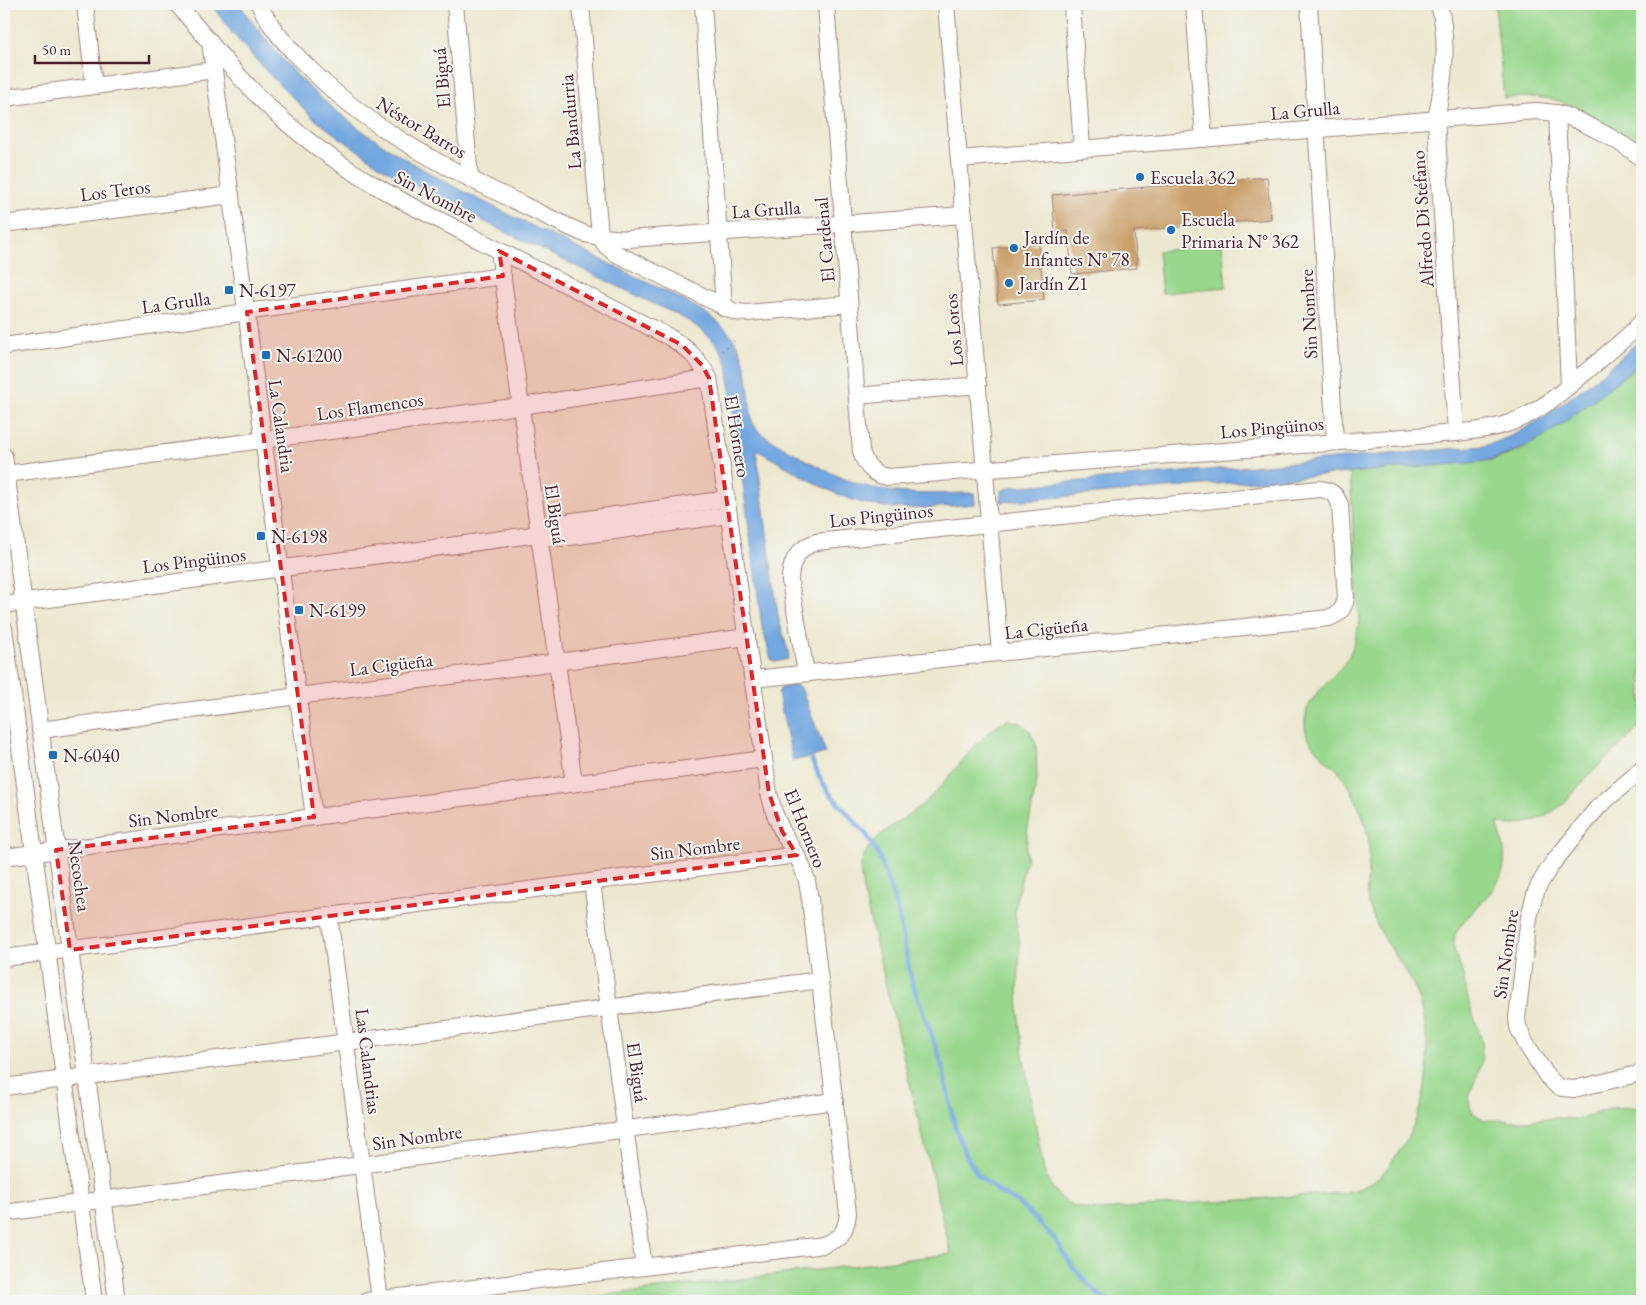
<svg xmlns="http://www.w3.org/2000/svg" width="1646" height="1305" viewBox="0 0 1646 1305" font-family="'EB Garamond',serif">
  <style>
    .green { fill: #98d78c; stroke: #717b5c }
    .water { fill: #73a7e0; stroke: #5e6386 }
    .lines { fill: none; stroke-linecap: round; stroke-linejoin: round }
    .stream { stroke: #73a7e0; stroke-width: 4.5 }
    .building { fill: #caa06c }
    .minor-casing { stroke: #9b847e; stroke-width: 18 }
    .path { stroke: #9b847e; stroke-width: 2.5; stroke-dasharray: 1 4; stroke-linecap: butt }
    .minor { stroke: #fff; stroke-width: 16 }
    .marked { fill: #d62828; fill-opacity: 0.2; stroke: #d62828; stroke-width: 4; stroke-dasharray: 10 6; stroke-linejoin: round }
    .poi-dot { fill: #1f6fb2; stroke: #f6f6f2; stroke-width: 2 }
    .labels { text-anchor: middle; stroke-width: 4; stroke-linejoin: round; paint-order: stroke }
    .street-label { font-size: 19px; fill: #4a1f2b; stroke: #f6f6f2 }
    .poi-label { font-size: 19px; fill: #4a1f2b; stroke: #f6f6f2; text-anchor: start }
  </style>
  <rect width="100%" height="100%" fill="#f6f6f2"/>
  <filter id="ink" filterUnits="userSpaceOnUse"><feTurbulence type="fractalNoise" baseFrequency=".02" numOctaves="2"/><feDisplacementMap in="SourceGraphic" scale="10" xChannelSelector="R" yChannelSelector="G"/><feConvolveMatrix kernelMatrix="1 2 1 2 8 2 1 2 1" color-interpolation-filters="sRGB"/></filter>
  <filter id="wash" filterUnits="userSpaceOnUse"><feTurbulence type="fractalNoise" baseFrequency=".0096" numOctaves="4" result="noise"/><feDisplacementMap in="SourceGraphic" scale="20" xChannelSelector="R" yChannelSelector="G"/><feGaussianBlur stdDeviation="1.12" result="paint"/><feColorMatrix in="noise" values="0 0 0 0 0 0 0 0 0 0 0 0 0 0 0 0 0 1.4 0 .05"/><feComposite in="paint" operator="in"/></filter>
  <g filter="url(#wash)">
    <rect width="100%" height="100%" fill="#ece8d0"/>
    <g class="green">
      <path d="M 1495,4 L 1642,4 L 1642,146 L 1560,101 C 1541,96 1523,97 1504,98 Z"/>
      <polygon points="1222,245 1226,287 1162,293 1158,251"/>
      <path d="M 1642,363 L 1642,725 L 1585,779 L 1563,804 L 1546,816 L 1530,822 L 1511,826 L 1497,823 C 1514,873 1501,881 1468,917 C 1462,923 1455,931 1454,940 C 1453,955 1459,960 1462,972 C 1466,985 1467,998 1471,1010 C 1474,1019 1479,1029 1481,1038 C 1484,1050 1482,1065 1477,1076 C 1471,1091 1466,1096 1472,1112 L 1484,1120 L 1526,1121 L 1556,1118 L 1577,1119 L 1613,1108 L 1633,1107 L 1642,1110 L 1642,1301 L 557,1301 L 951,1254 L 863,890 C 861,878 859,867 864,856 C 874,834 900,822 918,808 C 952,782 970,740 1007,720 L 1021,723 L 1030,731 L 1036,744 L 1037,780 L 1027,833 L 1026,861 L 1016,900 L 1015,913 L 1020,945 L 1018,989 L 1019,1019 L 1023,1055 L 1044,1171 C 1056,1199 1067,1208 1098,1210 L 1341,1193 C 1355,1190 1368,1187 1379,1177 C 1384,1173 1389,1165 1393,1160 C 1421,1123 1431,1081 1426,1035 C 1425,1022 1423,1008 1418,995 C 1405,962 1377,937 1368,902 C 1364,884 1371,864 1369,845 C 1368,829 1362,813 1355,799 C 1352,790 1346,780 1340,773 C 1328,760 1305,745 1305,725 C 1303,694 1338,679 1350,654 C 1355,643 1357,632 1359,621 L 1350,473 L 1493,460 L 1520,451 L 1546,435 Z"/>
    </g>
    <g class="water">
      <path d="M 214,4 L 239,4 C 261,34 284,64 312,90 C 374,147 446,183 520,220 C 569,244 618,268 667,292 C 695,306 731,323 742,355 C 749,375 749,400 752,421 C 757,435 775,441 787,449 C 816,466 848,484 882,490 C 912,496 944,493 974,493 L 975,504 C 939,507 902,512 867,504 C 826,494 792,468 756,450 L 778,616 L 789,655 L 788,659 L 775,662 L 771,659 L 762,626 L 727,364 C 720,342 702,329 683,318 L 454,207 L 383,168 L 336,135 L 312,117 L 269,74 L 233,34 L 213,7 Z"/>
      <path d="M 1642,337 L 1642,363 C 1631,369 1621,378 1611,386 C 1569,418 1533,453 1479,462 L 1001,502 L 1001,491 L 1011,487 L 1484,446 C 1523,435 1549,413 1581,390 C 1602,373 1624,357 1642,337 Z"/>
      <polygon points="794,685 801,688 826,753 793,761 778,693 781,688"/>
    </g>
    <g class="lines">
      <polyline class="stream" points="808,752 821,780 831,795 866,834 879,856 897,908 912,982 941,1061 955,1127 964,1152 978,1175 996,1190 1018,1203 1031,1215 1055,1239 1074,1269 1100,1296 1108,1301"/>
    </g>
    <g id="blocks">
      <g class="building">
        <polygon points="1267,177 1271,219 1134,231 1137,268 1072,274 1068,231 1055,232 1052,195"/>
        <polygon points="1039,244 1044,300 998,304 993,248"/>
      </g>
    </g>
  </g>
  <g filter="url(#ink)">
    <use href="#blocks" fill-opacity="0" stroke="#9b847e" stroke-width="1"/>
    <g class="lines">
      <defs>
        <g id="minor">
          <polyline points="85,4 94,86"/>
          <path d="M 177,4 C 207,38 236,76 269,107 C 311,147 359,178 410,205 L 669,337 C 687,348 699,359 709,378 L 769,793 L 774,812 L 782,831 L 801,864 L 807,881 L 810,899 L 848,1213 C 846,1232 841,1238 823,1245 L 367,1301"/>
          <path d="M 259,4 C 269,26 285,44 302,61 C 360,121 428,159 503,195 C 530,208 557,222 585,234 L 600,237 L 628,239 L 964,215"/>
          <polyline points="455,4 470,179"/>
          <polyline points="581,4 600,237 606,246 613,252 735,312 747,313 849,304"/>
          <polyline points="703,4 724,308"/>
          <path d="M 826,4 L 861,451 C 865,465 873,475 888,477 L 1456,433 C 1474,431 1494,429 1512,422 C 1545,410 1573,382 1600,360 C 1614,347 1630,336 1642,321"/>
          <polyline points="946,4 1000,653"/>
          <polyline points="1072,4 1082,149"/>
          <polyline points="1194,4 1204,139"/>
          <polyline points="1309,4 1335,442"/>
          <path d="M 1439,4 C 1449,43 1444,81 1436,119 L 1456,433"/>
          <polyline points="210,41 314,817"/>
          <polyline points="4,98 214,70"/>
          <polyline points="1557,113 1569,385"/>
          <path d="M 959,159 L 1536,111 C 1544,112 1552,112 1560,114 C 1581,120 1626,144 1642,159"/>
          <polyline points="4,224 231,195"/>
          <polyline points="499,251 574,783"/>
          <polyline points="4,346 503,276"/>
          <polyline points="857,396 978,385"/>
          <polyline points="4,456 117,1301"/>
          <polyline points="6,474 521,406 709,378"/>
          <polyline points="539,534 553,525 560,523 727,499"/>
          <polyline points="4,605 539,534 549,537 563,538 729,515"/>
          <polyline points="4,628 94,1301"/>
          <path d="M 753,679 L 1329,618 C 1339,614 1344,609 1346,598 L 1340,505 C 1336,494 1331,490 1319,489 L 816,542 C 798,548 790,562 790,581 L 806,673"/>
          <polyline points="40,730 747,637"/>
          <polyline points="1642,769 1598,807 1552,864 1540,883 1535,894 1529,917 1517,1018 1518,1027 1526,1044 1547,1076 1557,1086 1562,1088 1574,1089 1642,1073"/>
          <polyline points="4,857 764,759"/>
          <polyline points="592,882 644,1267"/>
          <polyline points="329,916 380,1300"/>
          <polyline points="4,958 797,855"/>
          <polyline points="4,1087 820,980"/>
          <polyline points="4,1213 835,1101"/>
        </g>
      </defs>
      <use href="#minor" class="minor-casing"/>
      <polyline class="path" points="722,351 734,341"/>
      <use href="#minor" class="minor"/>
    </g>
  </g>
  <path class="marked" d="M 499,251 L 682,345 L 702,365 L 709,378 L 769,793 L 782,831 L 797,855 L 70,950 L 56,850 L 314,817 L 247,312 L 503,276 Z"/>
  <g class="poi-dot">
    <circle cx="1140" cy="177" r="5"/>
    <circle cx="1171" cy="230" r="5"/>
    <circle cx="1014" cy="248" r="5"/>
    <circle cx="1009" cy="283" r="5"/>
    <rect x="224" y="285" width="10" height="10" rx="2.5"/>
    <rect x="261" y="350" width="10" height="10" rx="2.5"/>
    <rect x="256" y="531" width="10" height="10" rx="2.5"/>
    <rect x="294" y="605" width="10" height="10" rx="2.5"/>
    <rect x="48" y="750" width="10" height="10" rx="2.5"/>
  </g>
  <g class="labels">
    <g class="street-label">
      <text transform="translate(441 78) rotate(-95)" y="7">El Biguá</text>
      <text transform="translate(1305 110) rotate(-5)" y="7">La Grulla</text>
      <text transform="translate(570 122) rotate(-95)" y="7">La Bandurria</text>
      <text transform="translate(422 127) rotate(31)" y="7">Néstor Barros</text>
      <text transform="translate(115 190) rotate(-7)" y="7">Los Teros</text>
      <text transform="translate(436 196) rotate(28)" y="7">Sin Nombre</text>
      <text transform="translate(766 209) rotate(-4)" y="7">La Grulla</text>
      <text transform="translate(1422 219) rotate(-94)" y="7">Alfredo Di Stéfano</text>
      <text transform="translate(824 240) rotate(-95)" y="7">El Cardenal</text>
      <text transform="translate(176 302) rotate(-8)" y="7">La Grulla</text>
      <text transform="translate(1308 314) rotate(-93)" y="7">Sin Nombre</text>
      <text transform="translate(953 330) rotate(-95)" y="7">Los Loros</text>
      <text transform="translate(370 406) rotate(-8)" y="7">Los Flamencos</text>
      <text transform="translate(282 426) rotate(82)" y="7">La Calandria</text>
      <text transform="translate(1272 427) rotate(-5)" y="7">Los Pingüinos</text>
      <text transform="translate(738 436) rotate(81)" y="7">El Hornero</text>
      <text transform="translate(556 514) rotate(82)" y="7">El Biguá</text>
      <text transform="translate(881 515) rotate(-6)" y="7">Los Pingüinos</text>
      <text transform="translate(194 560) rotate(-7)" y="7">Los Pingüinos</text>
      <text transform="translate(1046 628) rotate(-6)" y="7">La Cigüeña</text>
      <text transform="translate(391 664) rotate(-7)" y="7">La Cigüeña</text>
      <text transform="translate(173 815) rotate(-7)" y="7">Sin Nombre</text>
      <text transform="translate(806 828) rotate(68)" y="7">El Hornero</text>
      <text transform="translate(695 848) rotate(-7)" y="7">Sin Nombre</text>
      <text transform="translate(80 876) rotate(82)" y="7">Necochea</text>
      <text transform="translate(1505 954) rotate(-82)" y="7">Sin Nombre</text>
      <text transform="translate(369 1061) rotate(83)" y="7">Las Calandrias</text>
      <text transform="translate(638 1072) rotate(82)" y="7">El Biguá</text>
      <text transform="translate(417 1137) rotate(-8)" y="7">Sin Nombre</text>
    </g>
    <g class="poi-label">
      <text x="1150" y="184">Escuela 362</text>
      <text x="1181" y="226">Escuela<tspan x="1181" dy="22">Primaria N° 362</tspan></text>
      <text x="1024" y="244">Jardín de<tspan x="1024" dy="22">Infantes N° 78</tspan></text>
      <text x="1019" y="290">Jardín Z1</text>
      <text x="239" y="297">N-6197</text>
      <text x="276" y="362">N-61200</text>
      <text x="271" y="543">N-6198</text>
      <text x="309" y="617">N-6199</text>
      <text x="63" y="762">N-6040</text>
    </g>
  </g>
  <rect width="1646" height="1305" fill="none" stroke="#f6f6f2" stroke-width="20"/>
  <path d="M35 55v8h114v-8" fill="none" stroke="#4a1f2b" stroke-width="2.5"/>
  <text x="42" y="55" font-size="15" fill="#4a1f2b" stroke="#f6f6f2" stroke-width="4" paint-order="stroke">50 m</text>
</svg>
